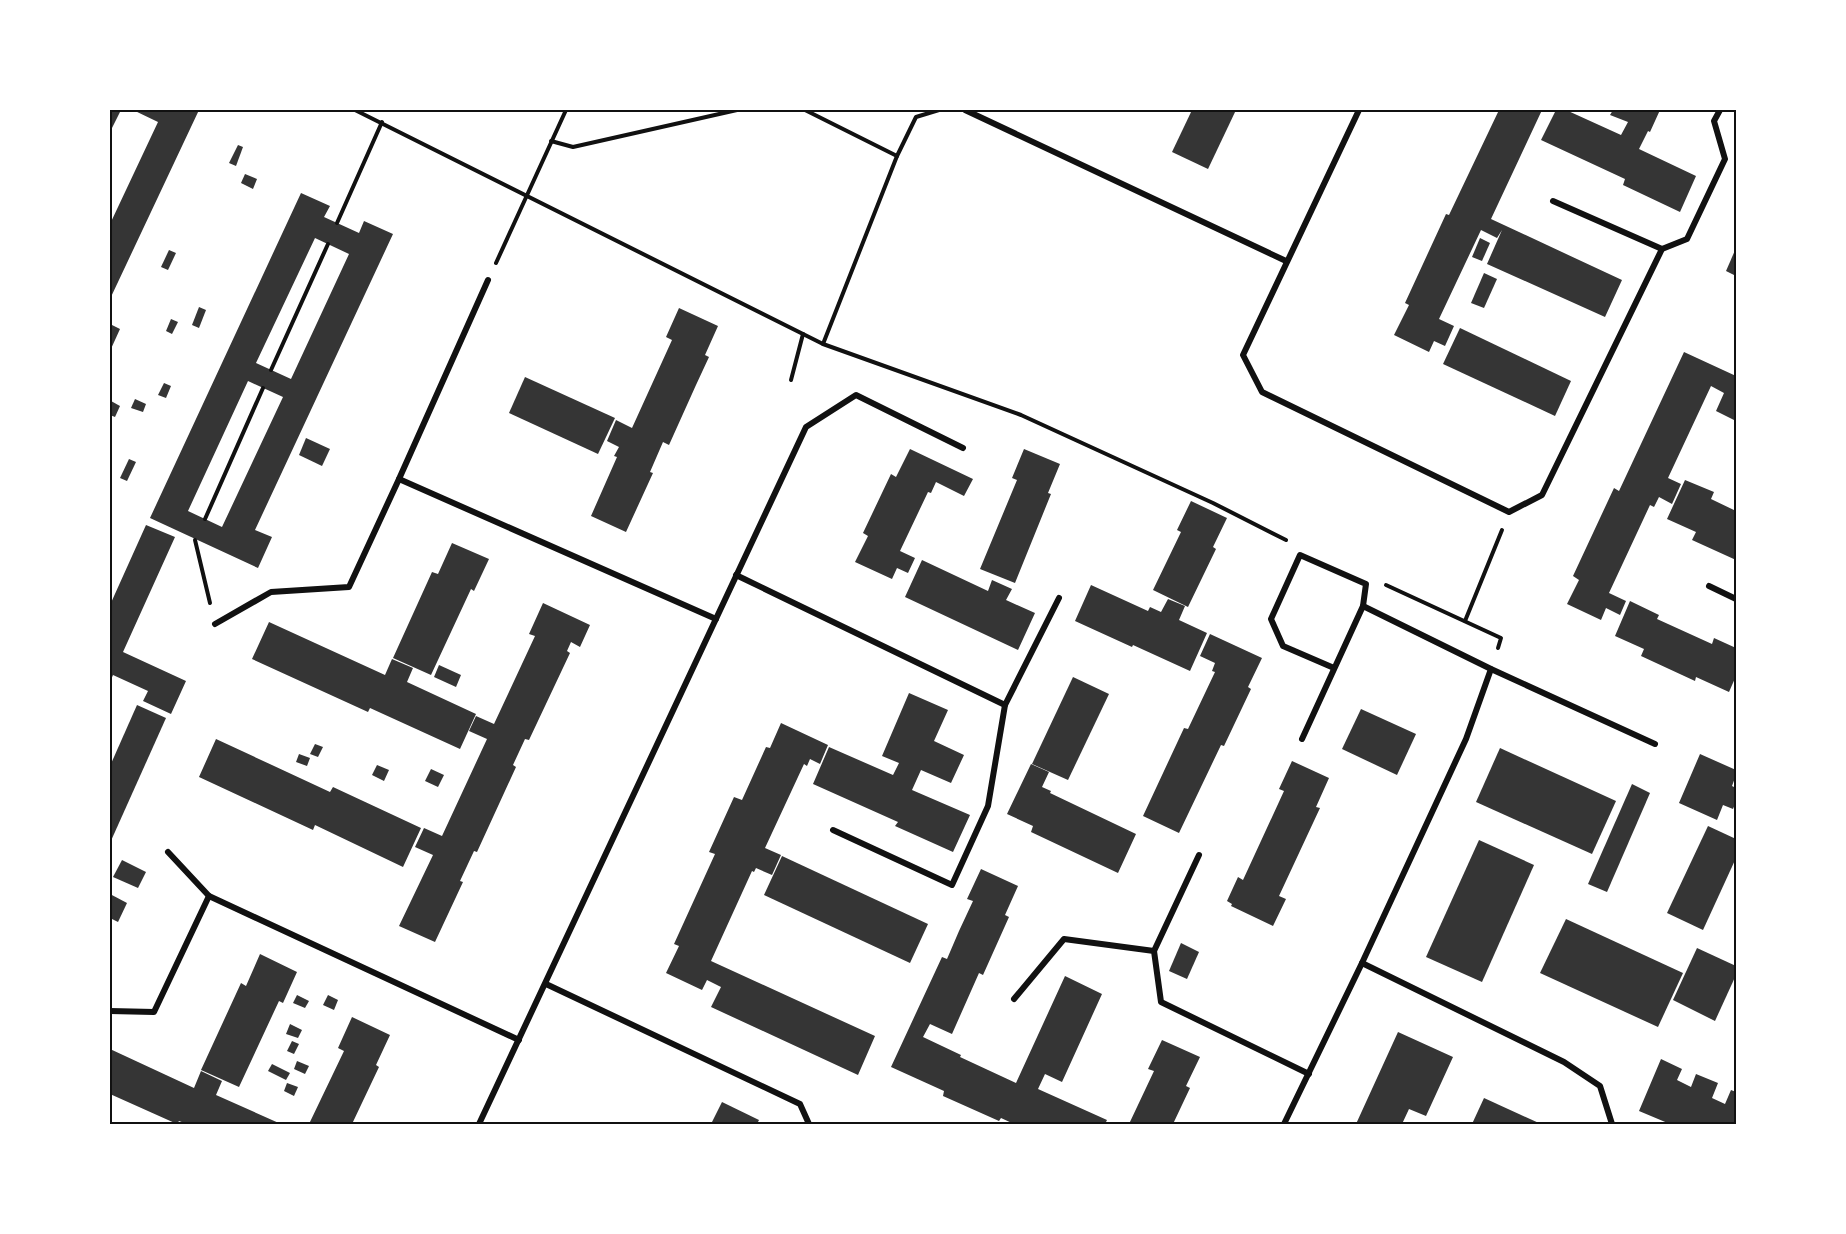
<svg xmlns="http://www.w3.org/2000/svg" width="1846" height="1234" viewBox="0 0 1846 1234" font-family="'Titillium Web',sans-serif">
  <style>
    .building { fill: #353535; fill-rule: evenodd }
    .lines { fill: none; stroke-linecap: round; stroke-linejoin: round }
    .path { stroke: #111; stroke-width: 4 }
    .minor { stroke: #111; stroke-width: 6 }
    .neatline { fill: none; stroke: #111; stroke-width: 2 }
  </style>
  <rect width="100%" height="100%" fill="#fff"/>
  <g class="building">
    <polygon points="110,110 121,110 110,132"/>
    <polygon points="133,110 199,110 110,299 110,224 158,122"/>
    <polygon points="1192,110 1236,110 1208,169 1172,152"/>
    <polygon points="1499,110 1542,110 1491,219 1622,280 1605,317 1487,264 1502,230 1497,238 1481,230 1439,319 1454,326 1445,346 1434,341 1429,352 1394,335 1409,305 1405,303 1446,214 1449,215"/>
    <polygon points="1556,110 1566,110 1621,135 1628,122 1610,115 1613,110 1660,110 1650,132 1648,131 1639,149 1696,176 1680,212 1623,185 1625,179 1541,140"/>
    <polygon points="238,145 243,147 236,166 229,163"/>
    <polygon points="245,174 257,179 253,189 241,183"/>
    <path d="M 301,193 L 330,206 L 324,217 L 359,233 L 364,221 L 393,234 L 255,530 L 272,537 L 258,568 L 150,518 ZM 315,238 L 349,254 L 291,379 L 256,363 ZM 248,381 L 283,397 L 222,527 L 188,511 Z"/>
    <polygon points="1480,238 1490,243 1482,261 1472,257"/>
    <polygon points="1736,248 1736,276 1726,271"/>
    <polygon points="169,250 176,253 168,270 161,267"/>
    <polygon points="1484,273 1497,279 1484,308 1471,303"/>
    <polygon points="199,307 206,310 199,328 192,325"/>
    <polygon points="679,308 718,326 705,355 709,357 696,385 669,445 663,442 650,472 653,473 626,532 591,516 617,457 614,456 619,447 607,441 616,420 632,428 672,340 666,337"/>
    <polygon points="171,319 178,322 172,334 166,331"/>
    <polygon points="110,324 120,329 110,351"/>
    <polygon points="1460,328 1571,381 1555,416 1443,364"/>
    <polygon points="1684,352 1736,376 1736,421 1716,411 1724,393 1711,386 1668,478 1681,484 1672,504 1659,497 1654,507 1650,505 1609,593 1626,601 1620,615 1606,608 1601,620 1567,604 1579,580 1573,576 1614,488 1619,491"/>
    <polygon points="525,377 615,418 598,454 509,413"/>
    <polygon points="164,383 171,386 166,398 158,395"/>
    <polygon points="135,399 146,404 143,412 131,408"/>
    <polygon points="111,401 120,406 115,417 110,415"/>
    <polygon points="306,438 330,449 322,466 299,455"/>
    <polygon points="910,449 973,479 964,496 936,482 931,493 928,492 900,551 915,558 908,573 897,568 892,579 855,562 868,536 863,533 891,474 896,477"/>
    <polygon points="1024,449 1060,464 1048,493 1051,494 1015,583 980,569 1017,480 1012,478"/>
    <polygon points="129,459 136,462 127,481 120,478"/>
    <polygon points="1685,480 1714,492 1711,499 1736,511 1736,560 1692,540 1696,532 1667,519"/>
    <polygon points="1191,501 1227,518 1213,547 1216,549 1188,607 1153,590 1181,532 1177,530"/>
    <polygon points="146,525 175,537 123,652 186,681 171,714 143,701 148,691 113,675 110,682 110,605"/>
    <polygon points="452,543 489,559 474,591 471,589 431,675 393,658 432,572 438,574"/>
    <polygon points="922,560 988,591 992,580 1012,589 1006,600 1035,613 1018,650 905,597"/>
    <polygon points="1091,585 1148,611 1150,607 1161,612 1168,599 1185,606 1179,620 1207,633 1190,671 1133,645 1132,647 1075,621"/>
    <polygon points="1630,601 1659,615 1657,619 1712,644 1714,638 1736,648 1736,676 1729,692 1696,677 1695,681 1641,656 1644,649 1615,636"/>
    <polygon points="543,603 590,625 580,647 571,642 567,651 570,653 529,740 525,739 513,765 516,767 477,852 474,851 460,881 463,882 435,942 399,926 433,855 415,847 424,828 442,836 487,739 469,731 476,716 494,724 535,636 529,634"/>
    <polygon points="269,622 385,675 392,659 413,668 407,682 476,714 460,749 370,708 368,712 252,659"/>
    <polygon points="1210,634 1262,658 1248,687 1251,689 1224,746 1221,745 1179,833 1143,816 1184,728 1188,729 1215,672 1212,671 1215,663 1200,656"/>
    <polygon points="439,665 461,675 456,687 434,677"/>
    <polygon points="1073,677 1109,694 1068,780 1032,764"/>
    <polygon points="909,693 948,710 934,741 964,755 951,783 921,770 912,790 970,815 953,852 895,826 898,822 813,784 829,747 893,775 899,763 882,756"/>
    <polygon points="137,705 166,718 110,843 110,766"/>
    <polygon points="1361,709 1416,734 1397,775 1342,749"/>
    <polygon points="781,723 828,745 820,764 810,759 807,766 804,764 765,848 781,855 772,875 756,868 754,872 752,871 711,961 875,1036 858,1075 711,1007 721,987 707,980 702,990 666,973 679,946 674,944 715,854 709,852 734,797 742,800 766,747 770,748"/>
    <polygon points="216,739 330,792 333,787 421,828 403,867 315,825 313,830 199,777"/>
    <polygon points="315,744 323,747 318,757 310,754"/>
    <polygon points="1500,748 1616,801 1592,854 1476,802"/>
    <polygon points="299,754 310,758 307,766 296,762"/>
    <polygon points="1700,754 1736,770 1736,775 1732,786 1736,788 1736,802 1733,809 1723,805 1717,820 1679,803"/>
    <polygon points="1292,761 1329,778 1316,807 1320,808 1279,896 1286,899 1273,926 1231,906 1232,904 1227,901 1238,877 1243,880 1284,791 1279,789"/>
    <polygon points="1031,764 1049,772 1042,787 1051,791 1050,793 1136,834 1118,873 1031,832 1033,826 1007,814"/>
    <polygon points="377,765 389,770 384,781 372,775"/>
    <polygon points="431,769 444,775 438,787 425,781"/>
    <polygon points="1632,784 1650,793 1607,892 1588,884"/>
    <polygon points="1708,826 1736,839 1736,858 1703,930 1667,913"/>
    <polygon points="1479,840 1534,865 1482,982 1426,957"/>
    <polygon points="782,856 928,924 910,963 764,895"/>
    <polygon points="122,860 146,872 138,888 113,877"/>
    <polygon points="981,869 1018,886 1005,915 1009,917 983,975 979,973 952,1034 930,1024 923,1037 961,1055 960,1057 1016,1083 1065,976 1102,994 1062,1082 1045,1074 1038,1089 1107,1120 1105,1124 1014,1124 1001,1118 999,1121 943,1096 944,1091 891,1067 942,957 947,959 959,931 973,901 967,899"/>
    <polygon points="110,894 127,903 118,922 110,918"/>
    <polygon points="1566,919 1683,973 1658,1027 1540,973"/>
    <polygon points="1181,943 1199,952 1187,979 1169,971"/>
    <polygon points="1697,948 1736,966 1736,975 1715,1021 1673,1000"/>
    <polygon points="260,954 297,972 283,1003 279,1001 239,1087 201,1070 241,983 246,986"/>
    <polygon points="297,995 309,1001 305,1008 293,1003"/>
    <polygon points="328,995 338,1000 334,1010 323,1005"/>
    <polygon points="352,1017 390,1035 376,1065 379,1067 352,1124 309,1124 344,1051 338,1048"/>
    <polygon points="290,1024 302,1030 298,1038 286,1034"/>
    <polygon points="1398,1032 1453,1057 1426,1116 1409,1109 1402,1124 1356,1124"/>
    <polygon points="1162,1040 1200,1057 1186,1086 1190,1088 1173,1124 1129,1124 1154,1071 1148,1069"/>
    <polygon points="292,1041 299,1044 294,1054 287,1051"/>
    <polygon points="110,1049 194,1088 201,1071 222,1081 216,1095 281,1124 187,1124 179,1121 177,1124 110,1094"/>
    <polygon points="1661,1059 1682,1069 1677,1080 1691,1087 1696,1074 1718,1083 1712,1098 1725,1104 1731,1090 1736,1092 1736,1124 1670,1124 1639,1111"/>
    <polygon points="297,1061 309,1066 305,1074 294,1069"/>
    <polygon points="272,1064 290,1073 286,1080 268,1071"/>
    <polygon points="287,1083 298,1087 294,1096 284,1091"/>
    <polygon points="1484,1098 1541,1124 1472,1124"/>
    <polygon points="722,1102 759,1120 757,1124 711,1124"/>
  </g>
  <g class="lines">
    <g class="path">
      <polyline points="355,110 823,344 1021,415 1213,503 1286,540"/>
      <polyline points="805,110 897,156 916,117 939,110"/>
      <polyline points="551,141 573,147 737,110"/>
      <polyline points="337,223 382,122"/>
      <polyline points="496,263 566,110"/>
      <polyline points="823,344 897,156"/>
      <polyline points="271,370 328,244"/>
      <polyline points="791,380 803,334"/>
      <polyline points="205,519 263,388"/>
      <polyline points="195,540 210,603"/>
      <polyline points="1386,585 1501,638 1498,648"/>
      <polyline points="1465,621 1502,530"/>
    </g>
    <g class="minor">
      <polyline points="965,110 1286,261"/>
      <polyline points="1359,110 1243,355 1262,392 1509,512 1542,495 1662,249 1687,239 1725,159 1714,121 1720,110"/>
      <polyline points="1553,201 1662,249"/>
      <polyline points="488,280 399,479 716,619"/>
      <polyline points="736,575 1005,705"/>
      <polyline points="1709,586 1736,599"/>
      <polyline points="215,624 271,592 349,587 399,479"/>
      <polyline points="1334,668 1283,646 1271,619 1300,555 1366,584 1363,606"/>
      <polyline points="1302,739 1363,606 1491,669 1655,744"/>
      <polyline points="833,830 952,885 988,806 1005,705 1059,598"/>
      <polyline points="168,852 209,896"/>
      <polyline points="1154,951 1199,855"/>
      <polyline points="1362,963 1564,1062 1600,1086 1612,1124"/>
      <polyline points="546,984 800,1104 809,1124"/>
      <polyline points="1014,999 1064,939 1154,951 1161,1002 1309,1074"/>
      <polyline points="110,1011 154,1012 209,896 519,1040"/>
      <polyline points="479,1124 806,427 856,395 963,448"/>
      <polyline points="1284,1124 1362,963 1466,739 1491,669"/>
    </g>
  </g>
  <rect width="1846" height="1234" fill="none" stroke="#ffffff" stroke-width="222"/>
  <rect x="111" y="111" width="1624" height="1012" class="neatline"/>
</svg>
